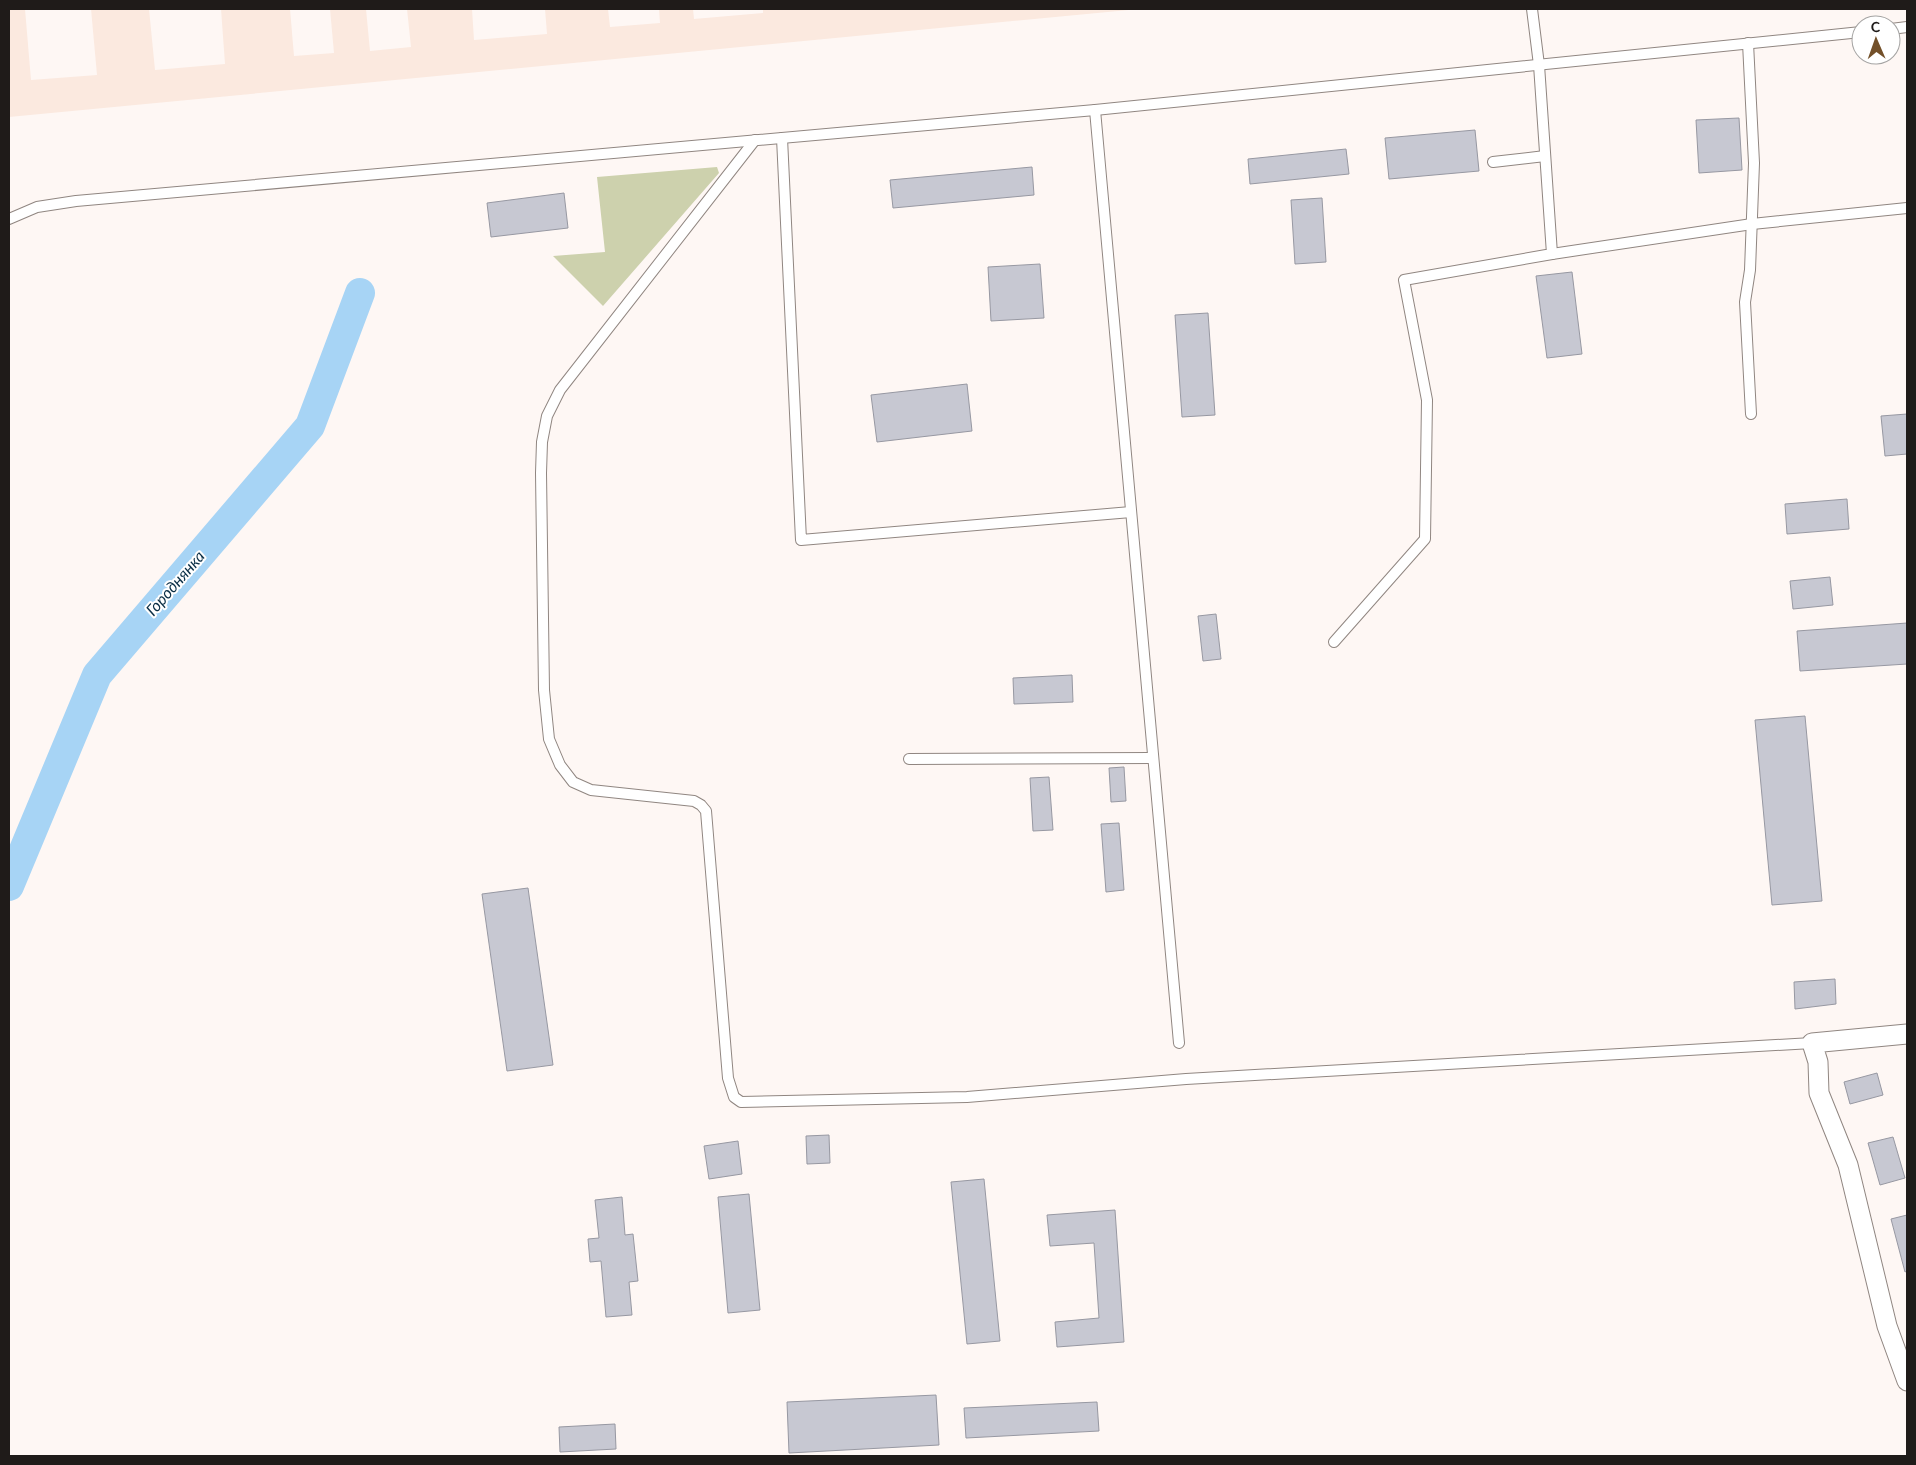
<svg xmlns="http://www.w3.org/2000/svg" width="1916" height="1465" viewBox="0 0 1916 1465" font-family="Lato,sans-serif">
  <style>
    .built { fill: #fbe9df }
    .green { fill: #cdd1ad }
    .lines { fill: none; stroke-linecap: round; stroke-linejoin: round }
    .river { stroke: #a7d4f5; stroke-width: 30 }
    .building { fill: #c7c8d2; stroke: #9798a2 }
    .lane-casing { stroke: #908681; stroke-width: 12 }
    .street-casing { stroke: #908681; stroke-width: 21 }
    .lane { stroke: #fff; stroke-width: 10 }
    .street { stroke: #fff; stroke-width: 19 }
    .labels { text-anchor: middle; stroke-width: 4; stroke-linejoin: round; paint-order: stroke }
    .water-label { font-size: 16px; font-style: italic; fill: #0b2f46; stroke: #fff }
  </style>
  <rect width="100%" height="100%" fill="#fef7f4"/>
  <polygon class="built" points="9,9 25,9 31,80 97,75 91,9 149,9 155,70 225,64 221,9 290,9 294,56 334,53 330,9 366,9 370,51 411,47 407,9 472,9 474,40 547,34 545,9 608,9 610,27 660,23 659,9 693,9 694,19 763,13 763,9 1139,9 9,117"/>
  <polygon class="green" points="717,167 719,173 603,306 553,256 605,252 597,177"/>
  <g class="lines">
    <polyline class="river" points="9,886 97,675 310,426 360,293"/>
  </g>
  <g class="building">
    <polygon points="1739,118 1742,170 1699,173 1696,120"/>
    <polygon points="1475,130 1479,171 1389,179 1385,138"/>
    <polygon points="1346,149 1349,174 1250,184 1248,159"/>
    <polygon points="1032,167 1034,195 893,208 890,180"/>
    <polygon points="564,193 568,228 491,237 487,203"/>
    <polygon points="1322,198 1326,262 1295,264 1291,200"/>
    <polygon points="1040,264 1044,318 991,321 988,267"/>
    <polygon points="1572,272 1582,354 1547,358 1536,276"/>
    <polygon points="1208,313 1215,415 1182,417 1175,315"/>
    <polygon points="967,384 972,431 877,442 871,395"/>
    <polygon points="1907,414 1907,454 1885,456 1881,416"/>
    <polygon points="1847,499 1849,529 1787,534 1785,504"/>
    <polygon points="1830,577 1833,605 1793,609 1790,581"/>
    <polygon points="1216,614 1221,659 1203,661 1198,616"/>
    <polygon points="1907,623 1907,664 1800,671 1797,631"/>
    <polygon points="1072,675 1073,702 1014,704 1013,678"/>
    <polygon points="1805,716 1822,901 1772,905 1755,720"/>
    <polygon points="1124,767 1126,801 1111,802 1109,768"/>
    <polygon points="1049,777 1053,830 1033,831 1030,778"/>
    <polygon points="1119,823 1124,890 1106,892 1101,824"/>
    <polygon points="528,888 553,1065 507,1071 482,894"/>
    <polygon points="1835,979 1836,1004 1795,1009 1794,982"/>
    <polygon points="1877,1073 1883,1095 1850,1104 1844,1082"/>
    <polygon points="829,1135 830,1163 807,1164 806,1136"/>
    <polygon points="1893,1137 1905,1178 1880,1185 1868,1143"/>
    <polygon points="738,1141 742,1174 709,1179 704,1146"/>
    <polygon points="984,1179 1000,1341 967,1344 951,1182"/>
    <polygon points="749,1194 760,1310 728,1313 718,1197"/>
    <polygon points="622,1197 625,1235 633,1234 638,1281 629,1282 632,1315 606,1317 601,1261 590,1262 588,1239 599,1238 595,1200"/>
    <polygon points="1115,1210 1124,1342 1057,1347 1055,1322 1099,1318 1094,1243 1050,1246 1047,1215"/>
    <polygon points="1907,1215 1907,1271 1905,1272 1891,1219"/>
    <polygon points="936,1395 939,1445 789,1453 787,1402"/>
    <polygon points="1097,1402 1099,1431 966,1438 964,1408"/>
    <polygon points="615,1424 616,1449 560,1452 559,1427"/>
  </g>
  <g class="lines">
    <defs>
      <g id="lane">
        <polyline points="1891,29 1907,27"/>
        <polyline points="1748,43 1754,163 1750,270 1745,302 1751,414"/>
        <polyline points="1095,110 1179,1043"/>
        <polyline points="782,138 801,540 1131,512"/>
        <polyline points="755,140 560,390 547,416 542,442 541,473 544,690 549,739 560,765 573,782 591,790 694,801 701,805 706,811 728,1078 734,1097 741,1102 967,1097 1186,1079 1812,1043"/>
        <polyline points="1493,162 1545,156"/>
        <polyline points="9,219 37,207 76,201 1095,110 1861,32"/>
        <polyline points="1552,254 1752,224 1907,208"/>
        <polyline points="1334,642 1425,539 1427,400 1404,280 1552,254 1539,65 1532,9"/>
        <polyline points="909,759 1153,758"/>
      </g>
      <polyline id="street" points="1907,1034 1812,1043 1818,1062 1819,1093 1848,1165 1887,1326 1907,1381"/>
    </defs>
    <use href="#lane" class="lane-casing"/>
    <use href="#street" class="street-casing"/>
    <use href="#lane" class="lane"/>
    <use href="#street" class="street"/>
  </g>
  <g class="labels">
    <g class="water-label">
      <text transform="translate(175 583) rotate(-49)" y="6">Городнянка</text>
    </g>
  </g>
  <rect width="1916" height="1465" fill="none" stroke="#1f1b19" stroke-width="20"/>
  <g transform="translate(1876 40) rotate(358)"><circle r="24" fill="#ffffff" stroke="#a5a4a3"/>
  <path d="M0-4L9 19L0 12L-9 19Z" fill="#735029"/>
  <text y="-8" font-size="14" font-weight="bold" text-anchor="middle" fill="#1f1b19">С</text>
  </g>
</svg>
